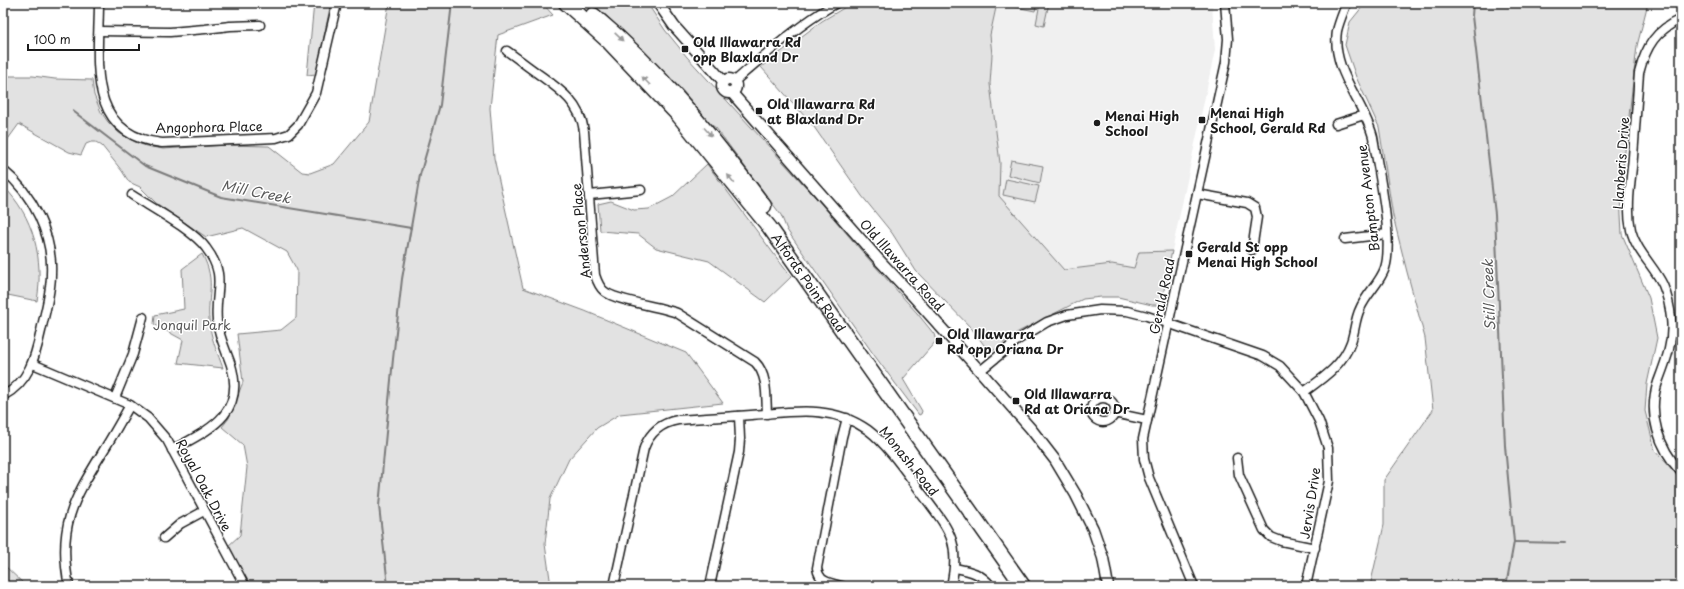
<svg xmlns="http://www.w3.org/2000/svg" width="1684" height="589" viewBox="0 0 1684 589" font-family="'Playpen Sans',sans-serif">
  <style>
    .built { fill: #f0f0f0 }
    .green { fill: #e2e2e2; stroke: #7f7f7f }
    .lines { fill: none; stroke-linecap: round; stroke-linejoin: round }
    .stream { stroke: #7a7a7a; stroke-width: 2 }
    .minor-casing { stroke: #1c1c1c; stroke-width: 11 }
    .tertiary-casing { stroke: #1c1c1c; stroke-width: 13 }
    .trunk-casing { stroke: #1c1c1c; stroke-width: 17 }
    .minor { stroke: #fff; stroke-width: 8 }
    .tertiary { stroke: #fff; stroke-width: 10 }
    .trunk { stroke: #fff; stroke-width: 14 }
    .oneway { fill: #999 }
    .poi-dot { fill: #1c1c1c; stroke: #fff; stroke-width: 1.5 }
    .labels { text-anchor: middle; stroke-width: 3; stroke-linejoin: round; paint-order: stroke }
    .poi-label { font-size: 13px; font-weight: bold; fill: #1c1c1c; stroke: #fff; text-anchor: start }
    .street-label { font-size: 13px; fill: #1c1c1c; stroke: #fff }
    .park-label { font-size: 13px; fill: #575757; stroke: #fff }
    .water-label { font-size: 14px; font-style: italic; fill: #5a5a5a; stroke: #fff }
  </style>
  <rect width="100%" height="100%" fill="#fff"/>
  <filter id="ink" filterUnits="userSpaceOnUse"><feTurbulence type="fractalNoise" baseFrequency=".025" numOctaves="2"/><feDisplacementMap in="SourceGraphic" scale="8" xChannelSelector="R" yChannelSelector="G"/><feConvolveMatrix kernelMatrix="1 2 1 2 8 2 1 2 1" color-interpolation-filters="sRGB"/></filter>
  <g filter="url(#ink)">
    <polygon class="built" points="997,3 1212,3 1215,50 1172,251 1139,252 1134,268 1112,264 1064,270 999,196 1000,163 990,84 992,55 990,35"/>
    <g class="green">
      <polygon points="314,3 331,3 316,74 307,75"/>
      <polygon points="389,3 542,3 553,15 498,35 490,108 494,158 523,288 585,311 686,353 723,403 620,414 597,428 569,459 550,499 545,544 551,586 247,586 227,547 240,535 247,467 243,445 222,427 229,418 243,382 237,334 281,330 296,318 297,270 287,252 243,228 206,237 156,203 140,187 129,182 122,171 102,146 96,142 91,142 86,144 81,155 69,152 19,124 3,146 3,76 33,76 55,79 92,80 94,95 101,112 108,122 119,133 135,142 146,146 163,149 226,145 269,146 302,172 310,173 334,164 369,122"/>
      <polygon points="592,3 647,3 665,30 687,57 816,198 866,256 917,313 934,334 936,341 903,379 922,411 921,414 919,415 874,355 787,230 781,215 716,128 710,124 682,90 649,56 624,34 608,17"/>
      <polygon points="852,3 997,3 990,35 992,55 990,84 1000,163 999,196 1064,270 1112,264 1134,268 1139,252 1172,251 1161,305 1152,305 1118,297 1101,297 1083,299 1018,332 990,353 972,329 916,271 892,233 862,196 814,127 761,67 822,21"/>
      <polygon points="1006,3 1037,3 1035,11 1006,5"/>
      <polygon points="1040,3 1049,3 1044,26 1036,24"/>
      <polygon points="1363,3 1648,3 1637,46 1620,195 1622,234 1649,298 1657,338 1647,384 1645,411 1655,450 1681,480 1681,586 1370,586 1384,525 1384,480 1433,410 1425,338 1407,272 1393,216 1379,127 1356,77 1345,45 1350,22 1363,6"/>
      <polygon points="1011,160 1043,166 1040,183 1008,175"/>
      <polygon points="707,164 791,277 765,302 709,261 656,248 638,234 600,231 598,204 611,201 634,210 649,209 672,197"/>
      <polygon points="1006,179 1039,186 1035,202 1003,195"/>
      <path d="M 3,186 C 34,216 44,259 37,301 L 3,294 Z"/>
      <path d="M 202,254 C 218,283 205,298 210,327 C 212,341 218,354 223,368 L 178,363 L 183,340 L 154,324 L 155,315 L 184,309 L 182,269 Z"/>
      <polygon points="3,564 26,586 3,586"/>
    </g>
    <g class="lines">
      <g class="stream">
        <polyline points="1473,3 1472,16 1495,214 1505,446 1514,542 1506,586"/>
        <polyline points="73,111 145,166 221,197 411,228"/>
        <polyline points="1514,542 1565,543"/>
        <polyline points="388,586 379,506 393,359 402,279 420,175 440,105 452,3"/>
      </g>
      <defs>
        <g id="minor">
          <path d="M 99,3 C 99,58 84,135 162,143 L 276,138 L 289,134 L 298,125 L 316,93 L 337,3"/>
          <path d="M 1681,19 C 1656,30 1646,46 1639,73 C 1637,101 1635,129 1633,157 C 1631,181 1626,206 1631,230 C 1636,251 1654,266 1663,285 C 1667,295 1670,307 1671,318 C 1674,341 1666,361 1658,382 C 1647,414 1659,448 1681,472"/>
          <polyline points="99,31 170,32 205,29 230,26 260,25"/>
          <path d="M 507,51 C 517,58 527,66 537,73 C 559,89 580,102 584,131 L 595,275 C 597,281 599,287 604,291 C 615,301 659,306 677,313 L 755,362 C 768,375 766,397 767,414"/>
          <path d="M 735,81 C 764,55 803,21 837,3"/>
          <polyline points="1336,124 1364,115"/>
          <path d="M 3,170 C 33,194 53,235 51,274 C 51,293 45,312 41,331 C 35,358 29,382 3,396"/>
          <polyline points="1197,194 1247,203 1255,208 1257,217 1252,250"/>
          <path d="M 132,195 C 152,208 193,230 206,248 C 228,277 214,291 217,321 C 219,337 226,350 231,365 C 246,415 208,430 172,450"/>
          <polyline points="589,195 641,190"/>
          <polyline points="1345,239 1387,234"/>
          <polyline points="33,364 130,405 148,418 167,440 245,586"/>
          <polyline points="980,371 1019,339 1047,322 1067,315 1100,310 1127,311 1147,316 1263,356 1280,366 1304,392 1319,421 1328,448 1329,481 1306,586"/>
          <path d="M 1304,392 C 1323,378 1343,365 1351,342 C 1355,331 1355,319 1360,309 C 1366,294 1380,283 1385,268 C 1394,240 1378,169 1373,137 C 1364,102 1331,70 1337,31 C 1339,22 1343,13 1346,5"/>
          <polyline points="115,398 133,354 143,317"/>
          <circle cx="1103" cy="410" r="12"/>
          <polyline points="1114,413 1147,420"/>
          <polyline points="1237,458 1239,475 1264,530 1271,537 1281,541 1315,548"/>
          <polyline points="164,538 180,524 204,511"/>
          <path d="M 955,568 C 970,571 981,573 991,586"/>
          <path d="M 69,586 C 57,528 73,500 102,453 C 112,437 121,421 130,405"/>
          <path d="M 614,586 L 644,448 C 650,432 661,423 678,420 C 702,418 727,417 751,415 C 792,412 832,404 868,430 C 888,445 908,475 923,495 C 949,530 961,541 951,586"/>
          <polyline points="710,586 739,452 740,439 739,416"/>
          <path d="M 842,586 C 829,583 819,582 817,568 L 842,437 L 847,418"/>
          <polyline points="1194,586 1149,478 1144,459 1143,439 1226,62 1228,39 1225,3"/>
        </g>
        <g id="tertiary">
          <polyline points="658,3 674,26 723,81"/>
          <circle cx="729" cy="86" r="7"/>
          <polyline points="732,93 879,260 911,294 980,371 1031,429 1055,460 1076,495 1093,529 1103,558 1108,586"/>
        </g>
        <g id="trunk">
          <path id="s1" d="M 566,3 L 608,41 L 679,116 L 770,228 L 1023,586"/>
          <path d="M 593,15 C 659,70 713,137 764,206"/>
        </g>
      </defs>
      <use href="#minor" class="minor-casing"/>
      <use href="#tertiary" class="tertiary-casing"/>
      <use href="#trunk" class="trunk-casing"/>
      <use href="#minor" class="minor"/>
      <use href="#tertiary" class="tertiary"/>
      <use href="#trunk" class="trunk"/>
    </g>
    <defs><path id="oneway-solid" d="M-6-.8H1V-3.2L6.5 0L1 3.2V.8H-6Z"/></defs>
    <g class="oneway">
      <use href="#oneway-solid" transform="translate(619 37) rotate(44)"/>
      <use href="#oneway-solid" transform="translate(646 81) rotate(-134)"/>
      <use href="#oneway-solid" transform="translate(708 132) rotate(48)"/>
      <use href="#oneway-solid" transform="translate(731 179) rotate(-129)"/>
    </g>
  </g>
  <g class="poi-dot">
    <rect x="681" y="45" width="8" height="8" rx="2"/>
    <rect x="755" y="107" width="8" height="8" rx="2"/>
    <rect x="1198" y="116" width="8" height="8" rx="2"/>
    <circle cx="1097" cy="123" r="4"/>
    <rect x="1185" y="250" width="8" height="8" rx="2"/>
    <rect x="935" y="337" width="8" height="8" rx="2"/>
    <rect x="1012" y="397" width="8" height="8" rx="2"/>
  </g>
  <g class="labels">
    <g class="poi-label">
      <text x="693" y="47">Old Illawarra Rd<tspan x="693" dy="15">opp Blaxland Dr</tspan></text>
      <text x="767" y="109">Old Illawarra Rd<tspan x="767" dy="15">at Blaxland Dr</tspan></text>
      <text x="1210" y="118">Menai High<tspan x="1210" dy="15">School, Gerald Rd</tspan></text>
      <text x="1105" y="121">Menai High<tspan x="1105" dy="15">School</tspan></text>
      <text x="1197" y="252">Gerald St opp<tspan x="1197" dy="15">Menai High School</tspan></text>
      <text x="947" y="339">Old Illawarra<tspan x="947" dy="15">Rd opp Oriana Dr</tspan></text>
      <text x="1024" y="399">Old Illawarra<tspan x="1024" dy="15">Rd at Oriana Dr</tspan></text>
    </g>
    <g class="street-label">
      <text transform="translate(209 127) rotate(-1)" y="5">Angophora Place</text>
      <text transform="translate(1621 163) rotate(-86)" y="5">Llanberis Drive</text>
      <text transform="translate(1368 198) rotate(-97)" y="5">Bampton Avenue</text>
      <text transform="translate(581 231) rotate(-96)" y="5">Anderson Place</text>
      <text transform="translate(902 265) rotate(48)" y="5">Old Illawarra Road</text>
      <text dy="5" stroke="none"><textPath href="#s1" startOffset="371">Alfords Point Road</textPath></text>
      <text transform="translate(1162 296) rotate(-78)" y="5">Gerald Road</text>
      <text transform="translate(909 461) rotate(51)" y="5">Monash Road</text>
      <text transform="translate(204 485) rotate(62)" y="5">Royal Oak Drive</text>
      <text transform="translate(1310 503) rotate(-81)" y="5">Jervis Drive</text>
    </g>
    <g class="park-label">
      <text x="192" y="330">Jonquil Park</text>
    </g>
    <g class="water-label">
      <text transform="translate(256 192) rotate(11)" y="5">Mill Creek</text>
      <text transform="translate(1489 295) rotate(-92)" y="5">Still Creek</text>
    </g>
  </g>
  <rect width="1684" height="589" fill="none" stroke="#fff" stroke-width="16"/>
  <rect x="8" y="8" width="1668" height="573" fill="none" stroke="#1c1c1c" stroke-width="1.5" filter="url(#ink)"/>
  <path d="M28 44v6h111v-6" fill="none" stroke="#1c1c1c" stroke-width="2"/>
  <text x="34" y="44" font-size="12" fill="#1c1c1c" stroke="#ffffff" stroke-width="3" paint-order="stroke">100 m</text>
</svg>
